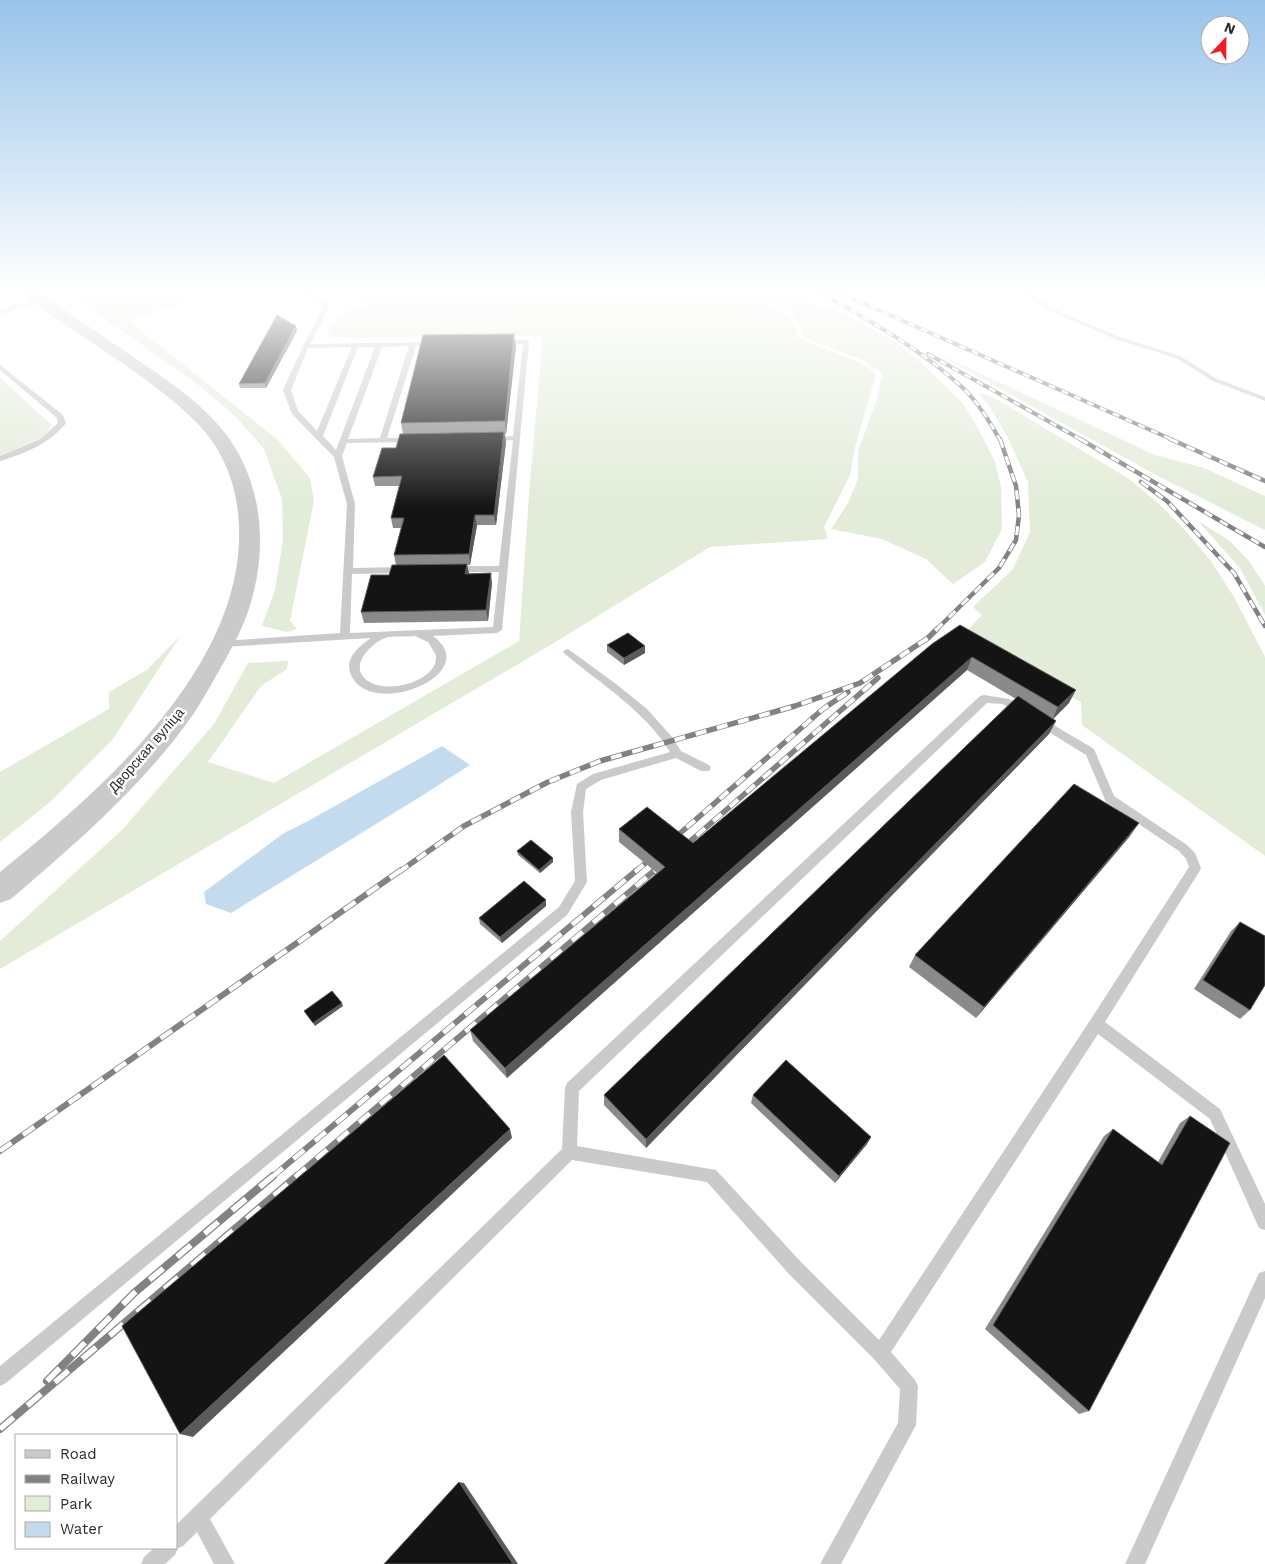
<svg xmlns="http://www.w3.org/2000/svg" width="1265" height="1564" viewBox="0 0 1265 1564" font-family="'Work Sans',sans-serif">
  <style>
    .green { fill: #e2ecd8 }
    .water { fill: #c2dbee }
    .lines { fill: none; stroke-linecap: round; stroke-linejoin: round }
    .service { fill: #cacaca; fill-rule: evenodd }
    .tertiary { fill: #cacaca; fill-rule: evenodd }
    .rail-far4-casing { stroke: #828282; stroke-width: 4 }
    .rail-far3-casing { stroke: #828282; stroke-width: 4.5 }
    .rail-far2-casing { stroke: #828282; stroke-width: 5.5 }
    .rail-far1-casing { stroke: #828282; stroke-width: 6 }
    .rail-casing { stroke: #828282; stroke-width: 8 }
    .rail-far4 { stroke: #fff; stroke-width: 2.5; stroke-dasharray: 7; stroke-linecap: butt }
    .rail-far3 { stroke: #fff; stroke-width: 3; stroke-dasharray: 9; stroke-linecap: butt }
    .rail-far2 { stroke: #fff; stroke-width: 4; stroke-dasharray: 11; stroke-linecap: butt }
    .rail-far1 { stroke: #fff; stroke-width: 4.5; stroke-dasharray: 14; stroke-linecap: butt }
    .rail { stroke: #fff; stroke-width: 5.5; stroke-dasharray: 18; stroke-linecap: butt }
    .wall { fill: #8a8a8a }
    .shaded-wall { fill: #5a5a5a }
    .building { fill: #141414; stroke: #5a5a5a }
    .labels { text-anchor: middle; stroke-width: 5; stroke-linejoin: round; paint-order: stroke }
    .street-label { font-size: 14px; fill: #2d2d2d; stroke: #fff }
  </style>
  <rect width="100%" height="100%" fill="#fff"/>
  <g class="green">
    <polygon points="84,289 176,289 188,301 129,321 278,440 310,478 314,501 290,621 297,629 287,632 262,626 275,590 283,540 282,499 264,449 236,417 195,382 70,295"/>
    <polygon points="356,289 400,289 387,295 361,300"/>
    <polygon points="412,289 713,289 756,300 790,315 798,338 861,363 876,374 855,447 850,475 824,527 828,539 710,547 552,644 0,969 0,941 123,829 214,724 248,663 288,661 287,669 261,686 208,762 274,783 519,641 530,481 543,336 349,338 334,337 327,332 335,318 351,309"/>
    <polygon points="725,289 784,289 811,303 837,311 896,342 920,362 961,401 979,430 995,462 1001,487 1002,529 985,562 953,584 926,559 882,539 831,529 848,503 858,479 858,451 877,399 882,373 863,360 804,338 801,327 792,312 742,293"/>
    <polygon points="932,351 1155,455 1204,468 1265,496 1265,530 1160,477"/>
    <polygon points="0,378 52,425 44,436 0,456"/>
    <polygon points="979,393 991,396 1128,478 1158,503 1183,528 1211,561 1234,597 1265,657 1265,856 1082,725 1081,702 960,638 982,615 973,607 1013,569 1030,532 1028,482 1008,438 991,409"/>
    <polygon points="1198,521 1230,541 1249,561 1265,586 1265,615 1240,568"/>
    <polygon points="180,636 113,739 50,802 0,842 0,772 109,709 109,692 147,670"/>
  </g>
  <path class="water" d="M 442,746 L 470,765 C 391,816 310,864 231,913 L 206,904 L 204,892 L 284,833 L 310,820 Z"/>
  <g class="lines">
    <g class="service">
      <path d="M 296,289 L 304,289 L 330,305 L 310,344 L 437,342 L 440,344 L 437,346 L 416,346 L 387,438 L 413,438 L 417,440 L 416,442 L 347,443 L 342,456 L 355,504 L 353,568 L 404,567 L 408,570 L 404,573 L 352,574 L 350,633 L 493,627 L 499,572 L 453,572 L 449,569 L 453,566 L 499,566 L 513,440 L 492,441 L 488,439 L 492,437 L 513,436 L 523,344 L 500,344 L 497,342 L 500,340 L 526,340 L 529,342 L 502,630 L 497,633 L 433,636 C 486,675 366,722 350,672 C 345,657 361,645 371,638 L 222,647 L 217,644 L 222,641 L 340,633 L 347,504 L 334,457 L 292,414 L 283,390 L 303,346 L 324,306 ZM 409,346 L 380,438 L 348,439 L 382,347 ZM 352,347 L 317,431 L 298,411 L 291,390 L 308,348 ZM 358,347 L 375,347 L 336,450 L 323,436 ZM 415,636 L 428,642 L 436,655 C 436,658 436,663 434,666 C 424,684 386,693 368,681 C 347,667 371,642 388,637 C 396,636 407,637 415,636 Z"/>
      <polygon points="1005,289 1015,289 1035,296 1050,307 1119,337 1180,356 1217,379 1265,397 1265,401 1213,381 1176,358 1115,339 1046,309 1031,298"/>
      <polygon points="40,298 42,299 42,301 0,314 0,310"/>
      <path d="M 0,365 L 63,415 L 66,423 C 51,443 24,454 0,461 L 0,456 L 40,439 L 58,423 L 57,418 L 0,370 Z"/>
      <path d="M 568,649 L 616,684 L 647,709 L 672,737 L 681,751 L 709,765 L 711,768 L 709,771 L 701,771 L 676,758 L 601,780 L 586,789 L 583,812 L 587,882 L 567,915 L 6,1383 L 0,1386 L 0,1366 L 559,907 L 575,881 L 571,812 L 577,784 L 593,774 L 670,752 C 645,711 601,684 565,654 L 563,652 L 565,650 Z"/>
      <polygon points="984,695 1009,699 1028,708 1029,711 1024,715 1002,704 987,703 579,1091 577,1146 716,1170 801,1262 879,1340 1091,1019 1189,867 1186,859 1179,851 1106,802 1086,755 1036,724 1035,721 1040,717 1094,749 1114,796 1187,845 1195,853 1201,868 1199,872 1105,1022 1220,1109 1265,1204 1265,1230 1259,1228 1210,1119 1098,1034 891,1352 915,1380 918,1386 916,1425 841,1564 820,1564 898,1423 900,1389 874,1359 789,1274 707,1182 572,1160 210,1519 235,1564 214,1564 197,1532 183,1546 178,1548 175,1555 165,1564 141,1564 144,1557 154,1548 176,1548 176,1525 562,1149 565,1088 567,1083 980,696"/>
      <polygon points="1265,1271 1265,1298 1145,1564 1125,1564 1259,1273"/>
    </g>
    <path class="tertiary" d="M 19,289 L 36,289 C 69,313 102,336 135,358 C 167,380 201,402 225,433 C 262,481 268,545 251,602 C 243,631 226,658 211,685 C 205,695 199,706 192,716 C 143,786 75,844 11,899 L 0,903 L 0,872 C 100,791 244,668 239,527 C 238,487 224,450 196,422 C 157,383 107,354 62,322 C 49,312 29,302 19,289 Z"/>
    <defs>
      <g id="rail-far4">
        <path d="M 814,289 C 865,318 918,347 962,387 C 977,401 990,422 1000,440"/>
        <polyline points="831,289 1173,440"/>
        <polyline points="928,354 1082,440"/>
      </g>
      <g id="rail-far3">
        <polyline points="1080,439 1265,547"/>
        <polyline points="1170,439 1265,481"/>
        <polyline points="1141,482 1167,501 1234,573 1265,626"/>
        <polyline points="936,630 999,568 1016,540 1019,515 1016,486 1000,439"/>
      </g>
      <g id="rail-far2">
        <polyline points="670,842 823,709 848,692"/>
        <polyline points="680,850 878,678"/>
        <polyline points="399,872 464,826 548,782 600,761 795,706 860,683 928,638 937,629"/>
        <polyline points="635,872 655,855"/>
        <polyline points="654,872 665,862"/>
      </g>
      <g id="rail-far1">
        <polyline points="0,1151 401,870"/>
        <polyline points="272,1177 637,870"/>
        <polyline points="295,1177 655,870"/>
      </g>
      <g id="rail">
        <polyline points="47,1381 134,1293 273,1176"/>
        <polyline points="0,1429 297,1176"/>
      </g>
    </defs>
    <use href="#rail-far4" class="rail-far4-casing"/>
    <use href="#rail-far3" class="rail-far3-casing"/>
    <use href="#rail-far2" class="rail-far2-casing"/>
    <use href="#rail-far1" class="rail-far1-casing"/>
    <use href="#rail" class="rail-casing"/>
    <use href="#rail-far4" class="rail-far4"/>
    <use href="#rail-far3" class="rail-far3"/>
    <use href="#rail-far2" class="rail-far2"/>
    <use href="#rail-far1" class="rail-far1"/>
    <use href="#rail" class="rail"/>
  </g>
  <g class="wall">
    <polygon points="297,331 266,388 240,388 239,384"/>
    <polygon points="516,346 506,434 505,434 506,442 496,525 477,525 470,565 467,565 469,573 492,583 488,621 364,623 361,612 396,565 394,555 401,528 393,528 391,518 399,486 375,486 373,477 396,448 403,434 401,423"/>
    <polygon points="960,625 1069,703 1053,719 1056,721 1049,734 646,1148 604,1105 604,1095 1016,699 967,670 507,1078 473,1041 470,1030 657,873 619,842 619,829 693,843"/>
    <polygon points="607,645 645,653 624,665 607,652"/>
    <polygon points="1130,836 976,1018 909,967 915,955"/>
    <polygon points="517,851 553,862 540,873 518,855"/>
    <polygon points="546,900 546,906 502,943 480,924 479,918"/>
    <polygon points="1240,922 1250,1010 1240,1019 1194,989 1231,931"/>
    <polygon points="753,1095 871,1137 867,1144 835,1183 751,1103"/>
    <polygon points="1190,1116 1089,1411 1079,1414 985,1329 1104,1136 1113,1129 1158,1162 1180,1123"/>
  </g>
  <g class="shaded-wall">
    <polygon points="296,326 297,331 266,388 265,383"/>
    <polygon points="514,334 516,346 506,434 505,421"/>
    <polygon points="504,432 506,442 496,525 494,515"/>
    <polygon points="475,515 477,525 470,565 469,554"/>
    <polygon points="467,564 469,574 465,574"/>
    <polygon points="491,573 492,583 488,621 486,610"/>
    <polygon points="645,646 645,653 624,665 624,658"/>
    <polygon points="972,657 967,670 507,1078 505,1068"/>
    <polygon points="1076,690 1069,703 1052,720 1058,707"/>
    <polygon points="1056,721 1049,734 646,1148 646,1139"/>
    <polygon points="1139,823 1130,836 976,1018 984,1007"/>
    <polygon points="553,858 553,862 540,873 539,870"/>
    <polygon points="546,900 546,906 502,943 500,937"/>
    <polygon points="342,1003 343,1006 315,1026 313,1023"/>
    <polygon points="510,1129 512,1138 193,1437 180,1434"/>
    <polygon points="871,1137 867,1144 835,1183 839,1176"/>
    <polygon points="459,1482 464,1483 518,1564 513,1564"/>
  </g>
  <g class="building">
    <polygon points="277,315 296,326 265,383 239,384"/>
    <polygon points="514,334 505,421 401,423 423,335"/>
    <polygon points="504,432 494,515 475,515 469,554 394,555 404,518 391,518 402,476 373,477 382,448 396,448 400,434"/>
    <polygon points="467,564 465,574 491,573 486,610 361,612 371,575 389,575 392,565"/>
    <polygon points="960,625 1076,690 1058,707 972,657 505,1068 470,1030 665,867 619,829 647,807 693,843 932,644"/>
    <polygon points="628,633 645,646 624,658 607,645"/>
    <polygon points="1018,696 1056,721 646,1139 604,1095"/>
    <polygon points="1074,784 1139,823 984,1007 915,955"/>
    <polygon points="531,840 553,858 539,870 517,851"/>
    <polygon points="524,881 546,900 500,937 479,918"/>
    <polygon points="1240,922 1265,936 1265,985 1250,1010 1203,980"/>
    <polygon points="332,991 342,1003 313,1023 304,1011"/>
    <polygon points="444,1055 510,1129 180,1434 122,1326"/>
    <polygon points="786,1060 871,1137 839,1176 753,1095"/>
    <polygon points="1190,1116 1230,1143 1089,1411 993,1325 1113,1129 1162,1165"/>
    <polygon points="459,1482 513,1564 384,1564"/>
  </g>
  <linearGradient id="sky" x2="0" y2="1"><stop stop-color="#99c4ea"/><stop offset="0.57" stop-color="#fff"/><stop offset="1" stop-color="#fff" stop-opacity="0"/></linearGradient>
  <rect width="1265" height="508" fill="url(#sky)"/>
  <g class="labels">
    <g class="street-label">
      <text transform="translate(146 750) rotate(-49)" y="5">Дворская вуліца</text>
    </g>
  </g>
  <rect x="15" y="1434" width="162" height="115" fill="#ffffff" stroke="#ababab"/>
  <rect x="25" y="1450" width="25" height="8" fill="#cacaca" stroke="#ababab"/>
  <text x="60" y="1459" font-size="15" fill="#2d2d2d">Road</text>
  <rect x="25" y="1475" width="25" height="8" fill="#828282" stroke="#ababab"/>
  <text x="60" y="1484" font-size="15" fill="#2d2d2d">Railway</text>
  <rect x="25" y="1496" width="25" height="15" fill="#e2ecd8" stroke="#ababab"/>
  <text x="60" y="1509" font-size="15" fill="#2d2d2d">Park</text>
  <rect x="25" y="1522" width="25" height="15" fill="#c2dbee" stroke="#ababab"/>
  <text x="60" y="1534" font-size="15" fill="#2d2d2d">Water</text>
  <g transform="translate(1225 40) rotate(22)"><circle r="24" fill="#ffffff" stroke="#ababab"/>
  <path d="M0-4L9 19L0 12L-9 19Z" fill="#f51d23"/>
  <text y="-8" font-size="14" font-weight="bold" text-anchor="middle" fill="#2d2d2d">N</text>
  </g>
</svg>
